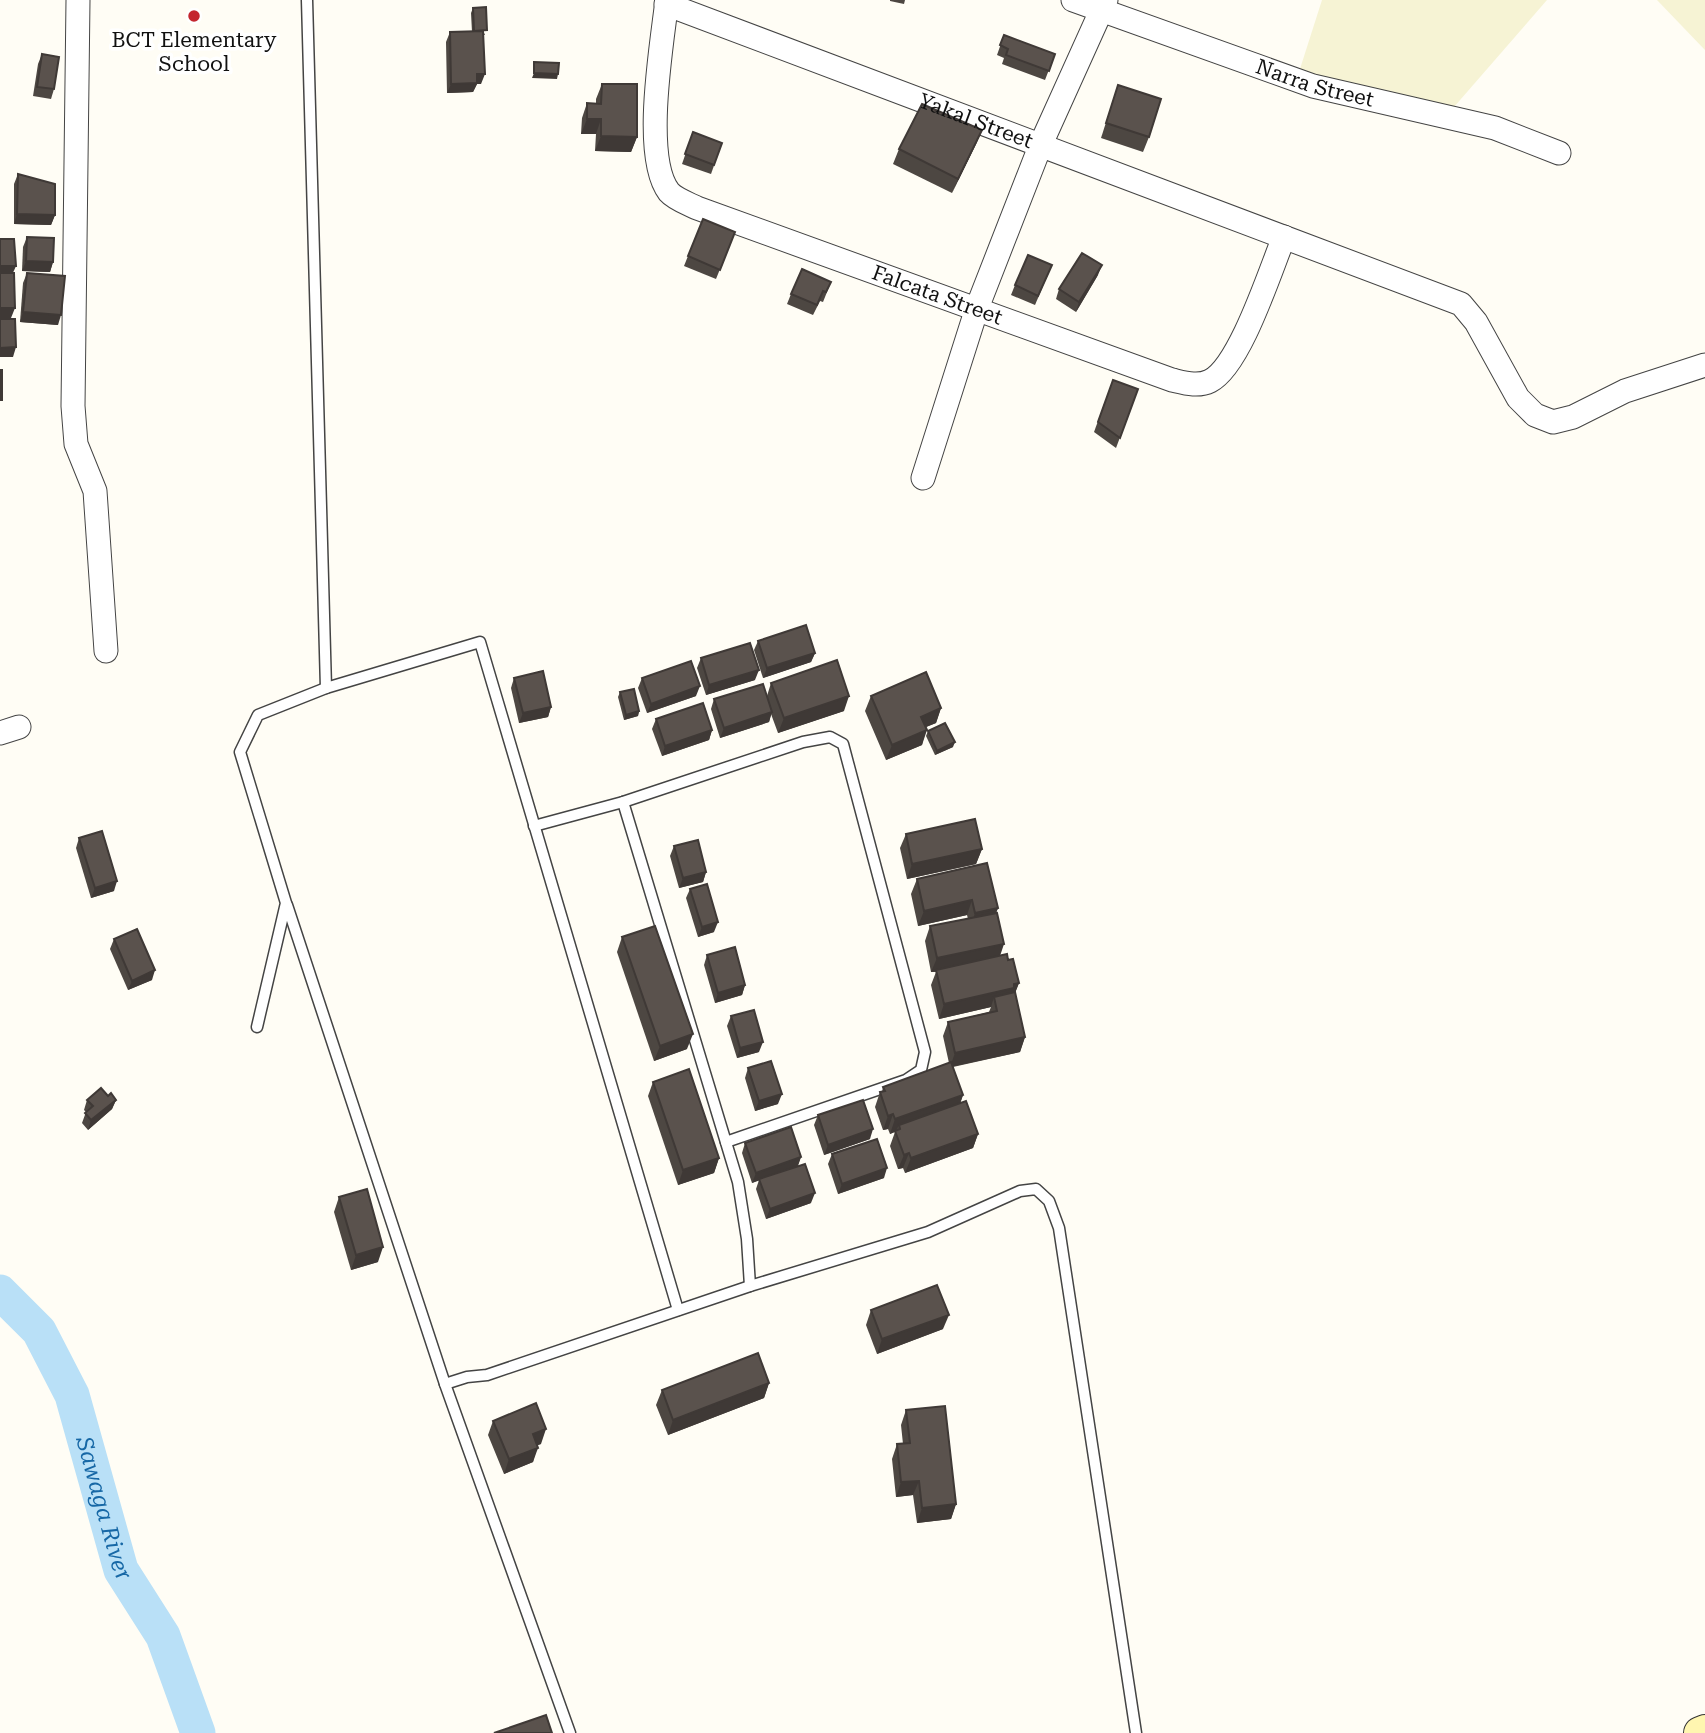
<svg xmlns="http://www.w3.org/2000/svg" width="1705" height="1733" viewBox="0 0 1705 1733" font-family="'Roboto Serif',serif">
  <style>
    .farmland { fill: #f6f3d4 }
    .water { fill: #b9e0f7; stroke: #3f96cf; stroke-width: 2 }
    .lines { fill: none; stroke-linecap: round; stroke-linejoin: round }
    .river { stroke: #b9e0f7; stroke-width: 35 }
    .service-casing { stroke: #444; stroke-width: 13 }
    .minor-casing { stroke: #444; stroke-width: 25 }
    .secondary-casing { stroke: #333; stroke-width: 34 }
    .service { stroke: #fff; stroke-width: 10 }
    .minor { stroke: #fff; stroke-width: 23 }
    .secondary { stroke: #fff6b0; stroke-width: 32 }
    .wall { fill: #4d4742 }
    .shaded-wall { fill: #3f3936 }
    .building { fill: #5a524d; stroke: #3f3936; stroke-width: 2 }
    .poi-dot { fill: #c4262e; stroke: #fff; stroke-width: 2.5 }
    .labels { text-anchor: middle; stroke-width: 7; stroke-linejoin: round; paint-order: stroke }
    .poi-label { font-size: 21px; fill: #111; stroke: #fff }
    .street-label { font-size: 21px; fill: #111; stroke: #fff }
    .water-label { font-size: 23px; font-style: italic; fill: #1768a6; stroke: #fff }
  </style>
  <rect width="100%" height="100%" fill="#fffdf5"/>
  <g class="farmland">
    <polygon points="1322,0 1547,0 1454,107 1299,72"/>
    <polygon points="1657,0 1705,0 1705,50"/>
  </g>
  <polygon class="water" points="0,1283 38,1315 54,1358 0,1312"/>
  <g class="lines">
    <path class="river" id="s1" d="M 0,1292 L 39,1331 L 72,1395 L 121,1570 L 163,1636 L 198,1733"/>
    <defs>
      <g id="service">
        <polyline points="307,0 326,688"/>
        <polyline points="623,802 738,1182 747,1239 750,1286"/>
        <polyline points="534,826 623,802 803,742 830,737 843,744 925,1052 921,1070 906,1080 726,1142"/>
        <polyline points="287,905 445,1384"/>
        <polyline points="257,1027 286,903 240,752 258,715 326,688 480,642 678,1310"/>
        <polyline points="570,1733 445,1384 467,1377 487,1375 750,1286 928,1232 1020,1191 1036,1189 1049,1201 1059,1228 1136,1733"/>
      </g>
      <g id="minor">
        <polyline points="78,0 73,406 76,444 95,491 106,651"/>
        <path id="s2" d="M 667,0 C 662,44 642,157 669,192 C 675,199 689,204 697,208 L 1172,380 C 1185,383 1198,387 1210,381 C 1240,366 1270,271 1284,237"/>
        <path id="s3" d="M 1073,0 L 1313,86 L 1495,128 L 1559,153"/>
        <path id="s4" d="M 666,4 L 1461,304 L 1476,322 L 1518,398 L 1535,415 L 1553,422 L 1573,417 L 1625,391 L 1705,365"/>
        <polyline points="923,478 977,308 1041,144 1106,0"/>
        <polyline points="0,733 19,727"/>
      </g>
      <polyline id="secondary" points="1700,1733 1705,1731"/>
    </defs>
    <use href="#service" class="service-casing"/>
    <use href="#minor" class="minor-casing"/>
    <use href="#secondary" class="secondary-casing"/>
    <use href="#service" class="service"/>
    <use href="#minor" class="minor"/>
    <use href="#secondary" class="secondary"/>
  </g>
  <g class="wall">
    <polygon points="890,0 905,0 904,4 890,1"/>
    <polygon points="473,8 485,35 483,35 481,84 477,84 473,92 447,93 446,42 450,32 472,32 471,13"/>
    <polygon points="1004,35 1055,54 1045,80 1002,64 1004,58 997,55"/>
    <polygon points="42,54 54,89 51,99 33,96 38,64"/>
    <polygon points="602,84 637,137 631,152 595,151 596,134 581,134 582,118 587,103 596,103 596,99"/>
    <polygon points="1118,85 1149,137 1143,152 1101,138"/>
    <polygon points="982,130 976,144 952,193 893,164 899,149"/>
    <polygon points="693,132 722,143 711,174 682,164"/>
    <polygon points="18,174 55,215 51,225 14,224 14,184"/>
    <polygon points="735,232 716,279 684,266 688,256"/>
    <polygon points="27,237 53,262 50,272 22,271 23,247"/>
    <polygon points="1052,265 1035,305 1011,295 1015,285"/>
    <polygon points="27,273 58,325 20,322 23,283"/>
    <polygon points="1098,275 1076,312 1056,299 1059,289"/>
    <polygon points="831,282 823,302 820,301 813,315 787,304 791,294"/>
    <polygon points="1113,380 1138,389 1116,448 1094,432"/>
    <polygon points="758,641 815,653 811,662 763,678 754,650"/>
    <polygon points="701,658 755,680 706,695 697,668"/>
    <polygon points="514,678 551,707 548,717 519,723 511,688"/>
    <polygon points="642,678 696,696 647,713 638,688"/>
    <polygon points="771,683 844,711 778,733 771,714 769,722 720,738 711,709 714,699 767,696"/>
    <polygon points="620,692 639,711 638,716 624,720 618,697"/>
    <polygon points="871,696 941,708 936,723 926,727 922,745 886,760 865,711"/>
    <polygon points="656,719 712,730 709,740 662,756 652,729"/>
    <polygon points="928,731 953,747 935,755 926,736"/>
    <polygon points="906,834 982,849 976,864 907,879 900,848"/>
    <polygon points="79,838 114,891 91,898 76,848"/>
    <polygon points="674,846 706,872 703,882 679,888 670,856"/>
    <polygon points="917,879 998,908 996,913 1000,956 1008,960 1019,983 1015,993 1025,1037 1020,1052 953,1067 963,1095 960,1104 978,1134 973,1148 905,1173 903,1168 898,1169 890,1146 895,1132 890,1134 888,1129 883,1130 875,1107 880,1092 882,1092 883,1087 949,1063 943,1036 948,1022 989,1012 991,1007 939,1019 931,985 936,972 931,972 925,941 930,926 968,919 967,915 918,926 911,894"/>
    <polygon points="690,889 714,932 698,937 686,898"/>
    <polygon points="622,937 687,1049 654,1061 617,952"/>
    <polygon points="114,939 152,980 128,990 110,949"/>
    <polygon points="707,955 745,985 742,995 715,1003 704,965"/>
    <polygon points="731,1016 759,1052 737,1058 727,1026"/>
    <polygon points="748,1068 778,1104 755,1111 745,1078"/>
    <polygon points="653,1082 719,1158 714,1173 678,1185 648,1096"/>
    <polygon points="108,1096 116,1100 112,1109 88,1130 82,1123 86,1112 84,1110 87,1100"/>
    <polygon points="818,1115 870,1139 824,1155 814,1125"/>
    <polygon points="745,1143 801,1157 798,1166 811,1203 766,1219 756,1189 759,1180 752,1183 742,1153"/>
    <polygon points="832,1154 884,1178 838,1194 828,1164"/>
    <polygon points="339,1197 378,1262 351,1270 334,1212"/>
    <polygon points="871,1310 943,1329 877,1354 866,1325"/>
    <polygon points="769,1383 764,1398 668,1435 656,1405 662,1390"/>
    <polygon points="906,1410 956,1504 951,1519 917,1523 913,1495 896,1497 892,1459 897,1444 903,1444 901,1425"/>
    <polygon points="493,1421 541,1444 537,1445 533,1462 504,1474 488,1435"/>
  </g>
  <g class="shaded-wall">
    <polygon points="534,73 558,74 557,79 532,78"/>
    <polygon points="477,74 485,74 481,84 477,84 473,92 447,93 451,84"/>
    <polygon points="587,119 601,119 596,134 581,134"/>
    <polygon points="982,130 976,144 952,193 958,179"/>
    <polygon points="601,136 637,137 631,152 595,151"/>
    <polygon points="17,214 55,215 51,225 14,224"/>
    <polygon points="26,261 53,262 50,272 22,271"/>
    <polygon points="1102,265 1098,275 1076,312 1079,302"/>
    <polygon points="0,266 16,266 12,275 0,276"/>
    <polygon points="0,308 15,308 11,318 0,318"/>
    <polygon points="23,312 61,315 58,325 20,322"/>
    <polygon points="16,347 13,357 0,357 0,348"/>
    <polygon points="815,653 811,662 763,678 767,668"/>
    <polygon points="759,670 755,680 706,695 709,685"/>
    <polygon points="700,686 696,696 647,713 651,704"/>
    <polygon points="849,696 844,711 778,733 784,718"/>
    <polygon points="551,707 548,717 519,723 523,713"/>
    <polygon points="941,708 936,723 916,731 921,717"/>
    <polygon points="639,711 638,716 624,720 626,715"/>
    <polygon points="772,712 769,722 720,738 724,728"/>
    <polygon points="712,730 709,740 662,756 665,746"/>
    <polygon points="927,730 922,745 886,760 892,745"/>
    <polygon points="955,742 953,747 935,755 937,751"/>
    <polygon points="982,849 976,864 907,879 912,864"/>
    <polygon points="706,872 703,882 679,888 683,878"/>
    <polygon points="117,881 114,891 91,898 95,888"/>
    <polygon points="972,900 967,915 918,926 924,911"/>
    <polygon points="998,908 992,923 970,928 975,913"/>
    <polygon points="718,922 714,932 698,937 702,927"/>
    <polygon points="1004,944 999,959 931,972 937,958"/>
    <polygon points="155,970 152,980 128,990 132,981"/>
    <polygon points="1019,983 1013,998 994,997 991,1007 939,1019 944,1004"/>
    <polygon points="745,985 742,995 715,1003 718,993"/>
    <polygon points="693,1034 687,1049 654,1061 660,1046"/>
    <polygon points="1025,1037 1020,1052 950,1067 955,1053"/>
    <polygon points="763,1042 759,1052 737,1058 740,1048"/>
    <polygon points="782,1094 778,1104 755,1111 759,1101"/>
    <polygon points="963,1095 958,1109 899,1125 896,1131 890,1134 895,1119"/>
    <polygon points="116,1100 112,1109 88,1130 91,1120"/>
    <polygon points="893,1114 888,1129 883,1130 888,1116"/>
    <polygon points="873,1129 870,1139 824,1155 828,1145"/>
    <polygon points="978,1134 973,1148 905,1173 911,1158"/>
    <polygon points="909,1153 903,1168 898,1169 904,1155"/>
    <polygon points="801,1157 797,1167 752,1183 756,1173"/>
    <polygon points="719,1158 714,1173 678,1185 683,1170"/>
    <polygon points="887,1168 884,1178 838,1194 842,1184"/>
    <polygon points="815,1193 811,1203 766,1219 770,1209"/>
    <polygon points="383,1247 378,1262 351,1270 356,1255"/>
    <polygon points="949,1315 943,1329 877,1354 882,1339"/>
    <polygon points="769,1383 764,1398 668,1435 673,1420"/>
    <polygon points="546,1429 541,1444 527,1449 533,1434"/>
    <polygon points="538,1448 533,1462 504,1474 509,1459"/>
    <polygon points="919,1481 913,1495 896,1497 901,1482"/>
    <polygon points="956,1504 951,1519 917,1523 922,1508"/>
  </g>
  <g class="building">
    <polygon points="486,7 487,30 474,31 473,8"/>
    <polygon points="483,31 485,74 477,74 477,83 451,84 450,32"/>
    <polygon points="1004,35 1055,54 1049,71 1006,55 1008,49 1000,45"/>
    <polygon points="42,54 59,57 54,89 37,87"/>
    <polygon points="534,62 559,63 558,74 534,73"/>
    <polygon points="602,84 637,84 637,137 601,136 601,119 587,119 587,103 601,104"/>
    <polygon points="1118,85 1161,99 1149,137 1106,123"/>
    <polygon points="922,104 982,130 958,179 899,149"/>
    <polygon points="693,132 722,143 714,165 685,154"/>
    <polygon points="18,174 55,184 55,215 17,214"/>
    <polygon points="703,219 735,232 720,270 688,256"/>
    <polygon points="27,237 54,238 53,262 26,261"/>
    <polygon points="0,239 14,239 16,266 0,266"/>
    <polygon points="1082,253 1102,265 1079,302 1059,289"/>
    <polygon points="1028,255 1052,265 1038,296 1015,285"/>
    <polygon points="802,269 831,282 826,292 823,291 817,305 791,294"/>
    <polygon points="0,273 14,273 15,308 0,308"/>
    <polygon points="27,273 65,276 61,315 23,312"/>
    <polygon points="0,319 15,319 16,347 0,348"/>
    <rect x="0" y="370" width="2" height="30"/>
    <polygon points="1113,380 1138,389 1120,438 1098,422"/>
    <polygon points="806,625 815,653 767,668 758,641"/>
    <polygon points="750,643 759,670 709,685 701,658"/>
    <polygon points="837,660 849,696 784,718 771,683"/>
    <polygon points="691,661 700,686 651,704 642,678"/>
    <polygon points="543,671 551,707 523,713 514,678"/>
    <polygon points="926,672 941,708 921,717 927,730 892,745 871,696"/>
    <polygon points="763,684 772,712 724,728 714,699"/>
    <polygon points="634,689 639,711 626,715 620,692"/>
    <polygon points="703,703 712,730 665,746 656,719"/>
    <polygon points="945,723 955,742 937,751 928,731"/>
    <polygon points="975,819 982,849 912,864 906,834"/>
    <polygon points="102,831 117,881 95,888 79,838"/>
    <polygon points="698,840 706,872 683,878 674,846"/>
    <polygon points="987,863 998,908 975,913 972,900 924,911 917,879"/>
    <polygon points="707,884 718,922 702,927 690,889"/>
    <polygon points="997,913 1004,944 937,958 930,926"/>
    <polygon points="655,926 693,1034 660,1046 622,937"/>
    <polygon points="137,929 155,970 132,981 114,939"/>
    <polygon points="735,947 745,985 718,993 707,955"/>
    <polygon points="1007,954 1008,960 1013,959 1019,983 1014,984 1014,988 944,1004 936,970"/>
    <polygon points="1015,992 1025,1037 955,1053 948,1022 997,1011 994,997"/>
    <polygon points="754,1010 763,1042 740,1048 731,1016"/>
    <polygon points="771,1061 782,1094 759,1101 748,1068"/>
    <polygon points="951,1062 963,1095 895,1119 893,1114 888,1116 880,1092 885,1091 883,1087"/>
    <polygon points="689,1069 719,1158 683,1170 653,1082"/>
    <polygon points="101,1088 108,1096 111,1093 116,1100 91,1120 85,1113 93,1106 87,1100"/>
    <polygon points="863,1100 873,1129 828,1145 818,1115"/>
    <polygon points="966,1101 978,1134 911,1158 909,1153 904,1155 895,1131 900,1129 899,1125"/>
    <polygon points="791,1127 801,1157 756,1173 745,1143"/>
    <polygon points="877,1139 887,1168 842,1184 832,1154"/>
    <polygon points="805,1164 815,1193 770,1209 759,1179"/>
    <polygon points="367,1189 383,1247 356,1255 339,1197"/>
    <polygon points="937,1285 949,1315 882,1339 871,1310"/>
    <polygon points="758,1353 769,1383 673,1420 662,1390"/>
    <polygon points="536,1403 546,1429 533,1434 538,1448 509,1459 493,1421"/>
    <polygon points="945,1406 956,1504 922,1508 919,1481 901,1482 897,1444 910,1443 906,1410"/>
    <polygon points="546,1715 552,1733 494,1733"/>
  </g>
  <circle class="poi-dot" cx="194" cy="16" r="7"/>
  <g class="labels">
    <g class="poi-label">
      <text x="194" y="47">BCT Elementary<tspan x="194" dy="24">School</tspan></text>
    </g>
    <g class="street-label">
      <text dy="7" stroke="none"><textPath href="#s3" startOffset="256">Narra Street</textPath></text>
      <text dy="7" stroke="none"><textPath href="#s4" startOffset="331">Yakal Street</textPath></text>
      <text dy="7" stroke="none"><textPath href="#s2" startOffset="483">Falcata Street</textPath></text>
    </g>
    <g class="water-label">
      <text dy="8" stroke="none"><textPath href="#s1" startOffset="245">Sawaga River</textPath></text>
    </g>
  </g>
</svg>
